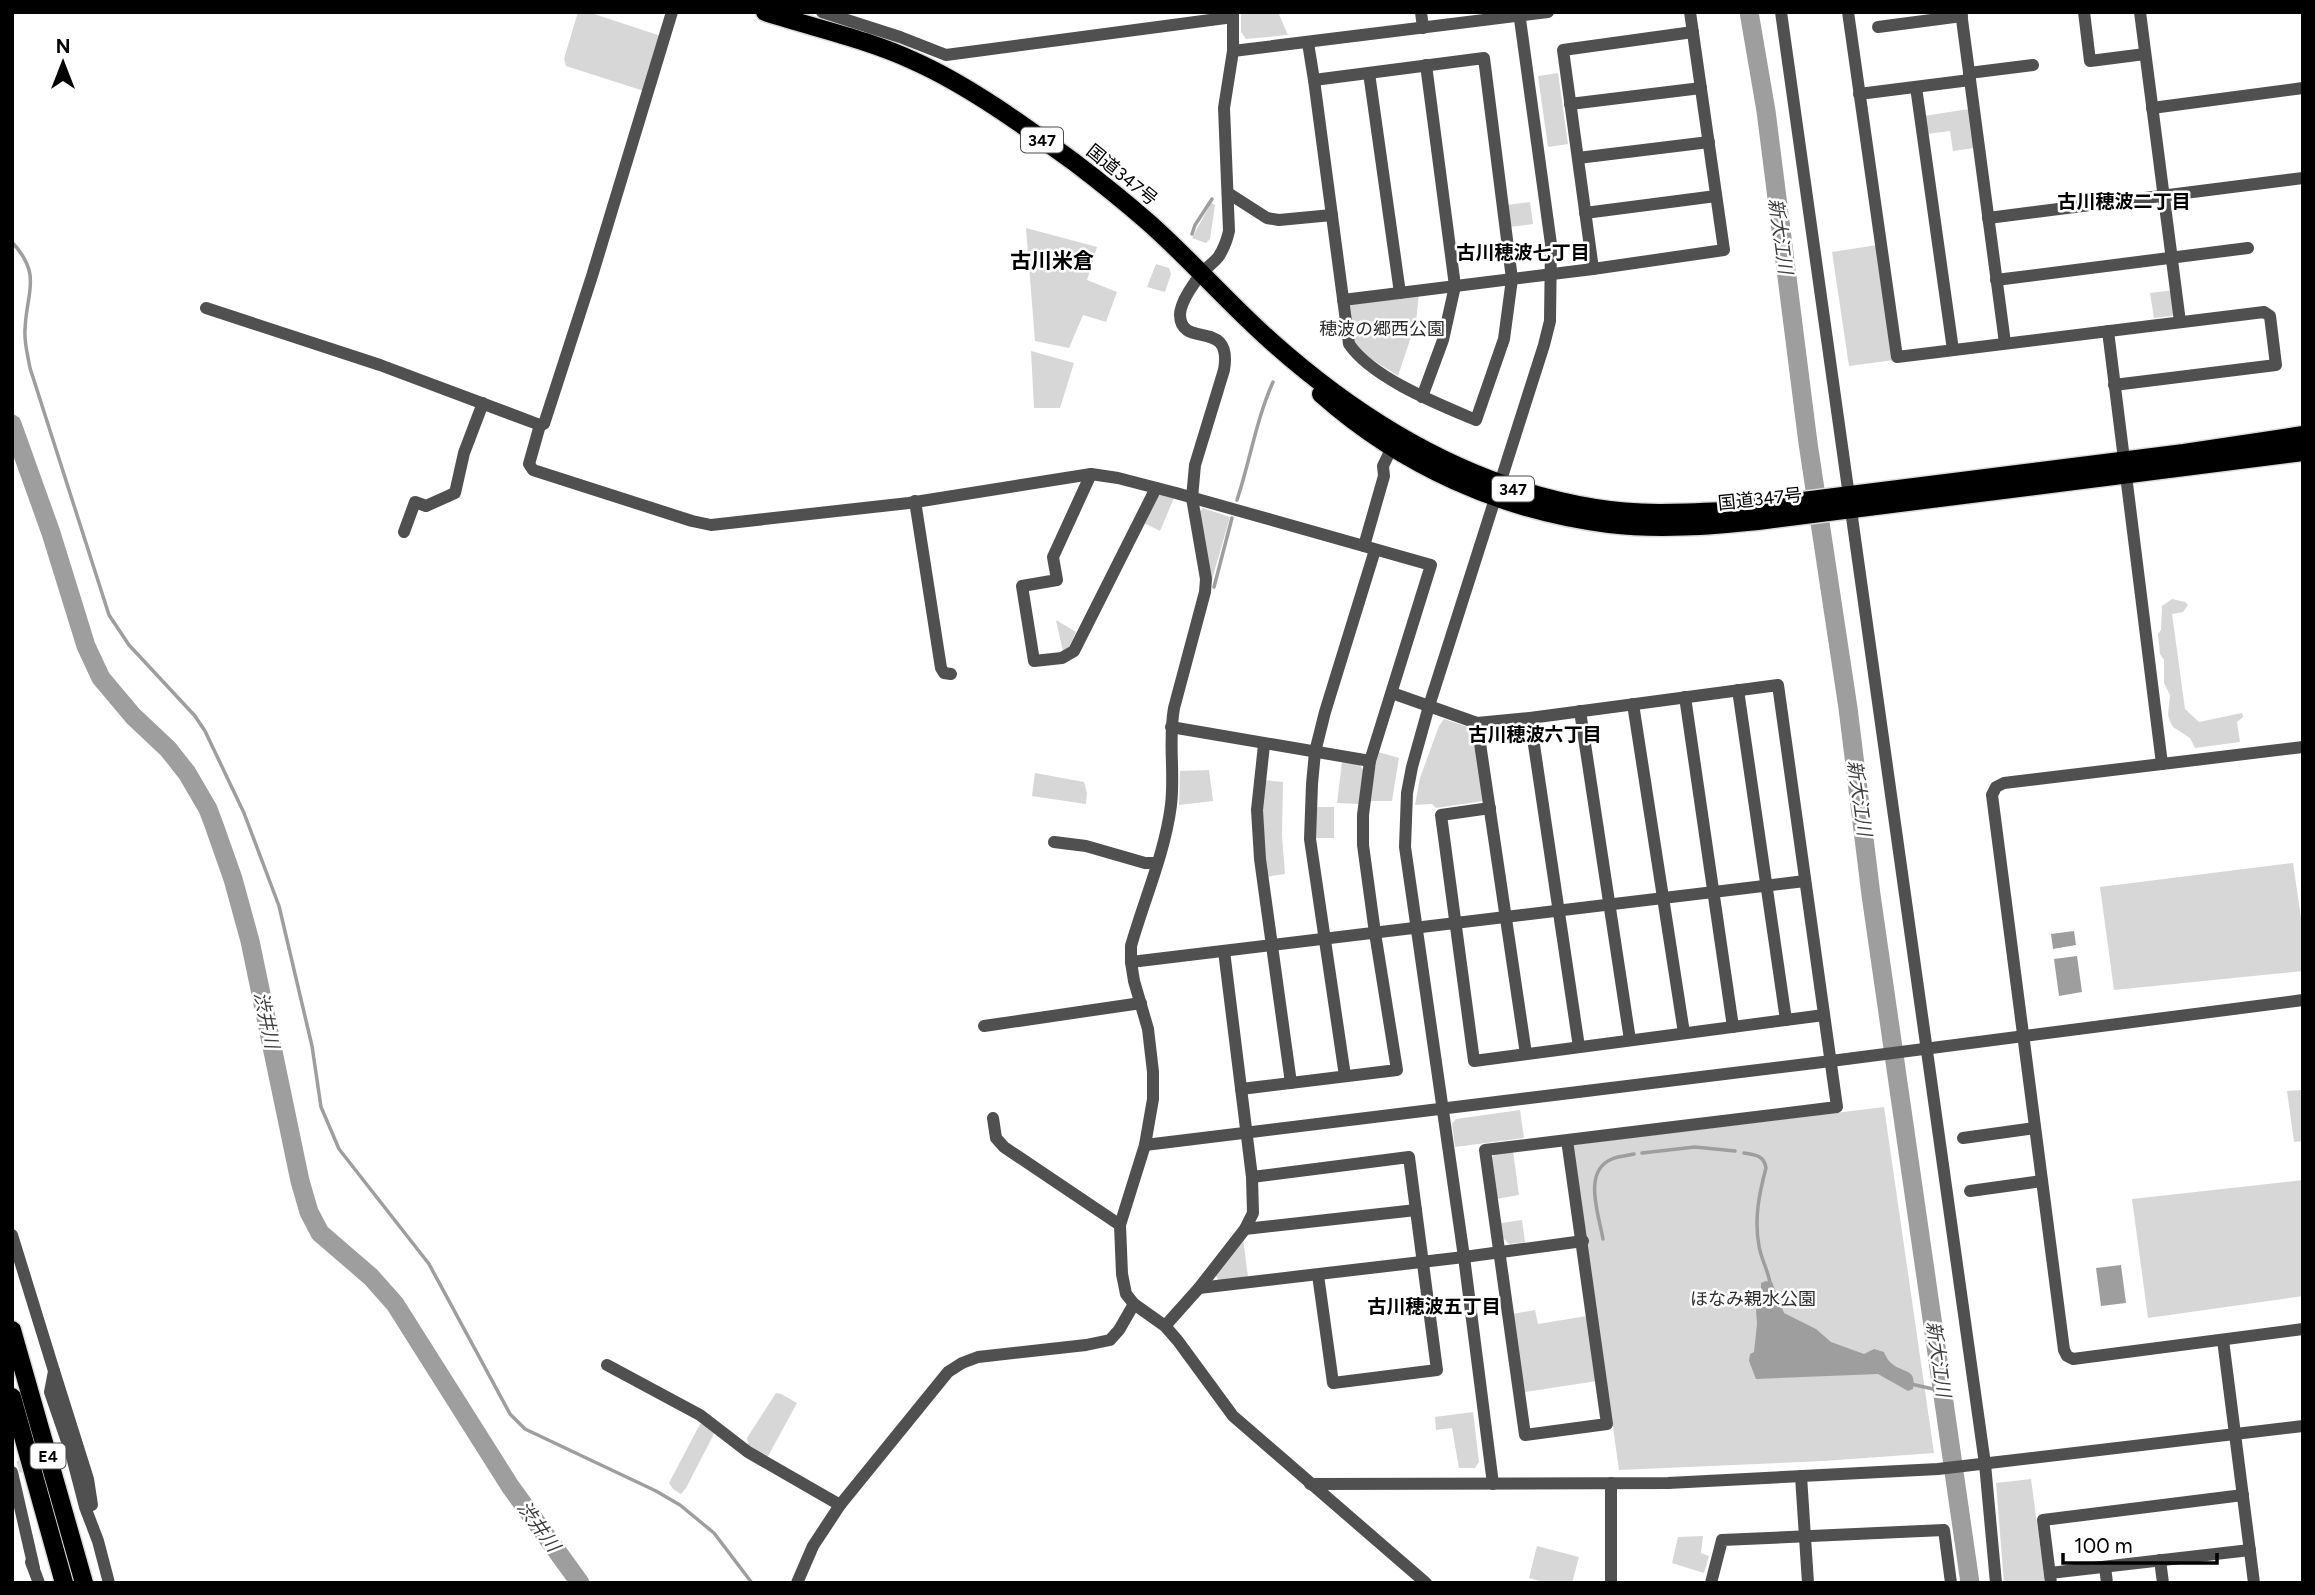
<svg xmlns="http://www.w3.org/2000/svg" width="2315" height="1595" viewBox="0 0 2315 1595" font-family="Figtree,'Noto Sans JP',sans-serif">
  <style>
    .green { fill: #d7d7d7 }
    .water { fill: #9e9e9e }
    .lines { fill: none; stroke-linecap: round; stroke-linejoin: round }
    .stream { stroke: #9e9e9e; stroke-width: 3.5 }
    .river { stroke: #9e9e9e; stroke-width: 19 }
    .minor-tunnel { stroke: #d9d9d9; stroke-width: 12; stroke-dasharray: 12 6; stroke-linecap: butt }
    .highway-casing { stroke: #dbdbdb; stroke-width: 21 }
    .minor { stroke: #505050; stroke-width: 12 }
    .highway { stroke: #000; stroke-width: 18 }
    .labels { text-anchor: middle; stroke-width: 5; stroke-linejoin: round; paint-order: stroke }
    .shield { fill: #fff; stroke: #4c4c4c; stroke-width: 2 }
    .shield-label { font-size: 16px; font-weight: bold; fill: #000 }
    .street-label { font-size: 18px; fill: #000; stroke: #fff }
    .park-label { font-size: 18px; fill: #2e2e2e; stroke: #fff }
    .neighbourhood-label { font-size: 19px; font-weight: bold; fill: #000; stroke: #fff }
    .water-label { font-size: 19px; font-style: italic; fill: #3f3f3f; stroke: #fff }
    .quarter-label { font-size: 21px; font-weight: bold; fill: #000; stroke: #fff }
  </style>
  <rect width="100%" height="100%" fill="#fff"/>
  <g class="green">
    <polygon points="578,12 588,12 661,36 644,91 566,66 564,59"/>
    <polygon points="1241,12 1278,12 1288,35 1246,39 1241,32"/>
    <polygon points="1558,73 1568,144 1548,147 1538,76"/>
    <polygon points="1969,109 1974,148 1953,151 1950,131 1927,134 1924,116"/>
    <polygon points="1530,202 1533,224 1510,227 1507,205"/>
    <polygon points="1211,203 1215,205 1210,239 1206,243 1192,238"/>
    <polygon points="1026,228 1097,247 1087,280 1117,292 1106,322 1083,315 1069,348 1035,341"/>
    <polygon points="1877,245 1894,360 1849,366 1832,252"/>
    <polygon points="1156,264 1169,268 1171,274 1165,292 1147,287"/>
    <polygon points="2174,290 2176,310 2172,316 2154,318 2150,293"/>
    <polygon points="1419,293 1416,322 1398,376 1368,357 1353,344 1346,310 1351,302"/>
    <polygon points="1031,351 1074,363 1060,408 1034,408"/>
    <polygon points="1158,495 1174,498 1160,531 1144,523"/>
    <polygon points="1203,508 1230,517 1211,583 1199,512"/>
    <polygon points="2172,599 2185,602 2188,605 2183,612 2172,614 2185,709 2199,722 2242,713 2243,717 2237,722 2240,742 2195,748 2190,738 2173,727 2170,721 2168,715 2170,695 2164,683 2164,660 2160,654 2158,634 2161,630 2162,606"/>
    <polygon points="1056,620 1076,632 1069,647 1063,652"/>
    <polygon points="1444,719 1474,729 1484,801 1436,808 1432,804 1415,805 1420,778 1439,726"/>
    <polygon points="1378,752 1399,758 1392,801 1369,801"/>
    <polygon points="1342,762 1359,764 1364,771 1359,804 1337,803"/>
    <polygon points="1209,770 1213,801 1179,805 1180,771"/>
    <polygon points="1035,773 1084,782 1087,793 1086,804 1032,796"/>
    <polygon points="1264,780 1283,782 1282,836 1285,874 1266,877 1262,815"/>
    <rect x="1315" y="807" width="19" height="31"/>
    <polygon points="2293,863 2303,931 2303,971 2114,990 2100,887"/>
    <polygon points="2303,1090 2303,1141 2294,1142 2287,1091"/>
    <polygon points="1884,1107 1934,1453 1824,1461 1619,1470 1573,1145"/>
    <polygon points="1520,1110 1524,1138 1455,1147 1452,1124 1456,1119"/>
    <polygon points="1513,1151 1519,1195 1496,1199 1491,1159 1495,1153"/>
    <polygon points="2303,1180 2303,1296 2148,1318 2132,1199"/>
    <polygon points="1522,1220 1525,1242 1509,1244 1503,1238 1501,1223"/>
    <polygon points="1243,1238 1248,1277 1219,1281 1214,1273"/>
    <polygon points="1535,1310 1538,1324 1587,1316 1597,1381 1525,1392 1512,1314"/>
    <polygon points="776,1393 781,1394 797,1403 767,1458 749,1448 747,1438"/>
    <polygon points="1473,1412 1479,1462 1475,1468 1459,1468 1452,1428 1436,1430 1435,1417"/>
    <polygon points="700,1424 709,1425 715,1432 686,1488 681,1494 673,1489 669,1483"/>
    <polygon points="2031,1479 2045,1583 2004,1583 1996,1483"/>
    <polygon points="1703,1536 1701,1553 1709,1556 1704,1573 1672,1563 1678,1537"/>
    <polygon points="1537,1546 1579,1557 1572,1583 1547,1583 1529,1578"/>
  </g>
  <g class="water">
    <polygon points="2074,931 2076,945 2053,949 2051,934"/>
    <polygon points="2077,956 2082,992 2059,996 2054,959"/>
    <polygon points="2121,1265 2126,1303 2101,1306 2096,1268"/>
    <path d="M 1766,1281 L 1772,1282 L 1784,1313 L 1816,1329 L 1831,1342 L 1864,1354 L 1874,1349 L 1884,1352 C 1884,1353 1889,1362 1890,1362 C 1902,1374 1917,1367 1913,1389 L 1908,1391 L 1878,1374 L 1756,1379 L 1749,1361 L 1750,1354 L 1754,1352 L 1757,1324 L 1756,1310 L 1761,1301 L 1761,1283 Z"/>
  </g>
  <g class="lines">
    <g class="stream">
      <polyline points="1192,234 1195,225 1212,199"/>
      <path d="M 12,242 C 43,276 26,292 25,330 C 24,343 28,356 30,368 L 109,615 L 129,645 L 195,716 L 205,731 L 244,813 L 279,906 L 312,1046 L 321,1107 L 339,1149 L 429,1264 L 510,1414 L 525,1429 L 656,1491 L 680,1505 L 714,1533 L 752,1583"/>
      <path d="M 1237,500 C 1250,461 1256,420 1273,382"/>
      <polyline points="1214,587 1232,518"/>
      <polyline points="1642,1153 1695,1147 1735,1151"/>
      <path d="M 1744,1153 C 1755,1155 1764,1155 1766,1168 C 1759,1194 1754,1219 1759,1246 C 1761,1259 1768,1270 1770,1283"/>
      <path d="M 1603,1239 C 1599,1215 1582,1171 1612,1159 C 1618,1156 1627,1156 1634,1154"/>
      <polyline points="1911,1384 1942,1391"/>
    </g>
    <g class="river">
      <polyline points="1749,12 1766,111 1808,443 1848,708 1871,895 1970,1583"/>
      <polyline points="12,424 51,533 86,646 101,678 133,716 168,749 187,773 208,809 214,825 233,879 250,941 300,1181 309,1212 320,1233 371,1277 395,1304 510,1486 580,1583"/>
    </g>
    <polyline class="minor-tunnel" points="18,1467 62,1455"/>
    <defs>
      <g id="highway">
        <path d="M 765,12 C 814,28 867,39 914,61 C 968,85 1026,127 1074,162 C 1099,181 1124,201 1148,222 C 1191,260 1229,304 1272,342 C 1364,424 1472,488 1595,508 C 1637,515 1680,513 1723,511 L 2184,453 L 2303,435"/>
        <path d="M 1321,394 C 1401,465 1502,511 1609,524 C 1658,530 1709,526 1758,521 L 2303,452"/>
        <polyline points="12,1330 84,1583"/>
        <polyline points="12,1397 64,1583"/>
      </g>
    </defs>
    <use href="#highway" class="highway-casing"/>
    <g class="minor">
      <polyline points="822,12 900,37 946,55 1233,17"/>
      <path d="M 1233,12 L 1233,51 L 1224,108 L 1229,231 C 1227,240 1224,248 1219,256 C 1215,262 1208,266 1203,272 C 1195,281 1180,302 1180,315 C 1181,350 1233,317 1224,370 L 1195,465 L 1192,498 L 1206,579 L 1205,592 L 1174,708 C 1168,742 1175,772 1171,805 C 1165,853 1144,900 1131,946 L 1131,962 L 1134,981 L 1148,1029 L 1153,1072 L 1153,1099 L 1145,1145 L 1120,1225 L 1122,1274 L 1126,1294 L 1134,1304 L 1165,1326 L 1178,1341 L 1233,1416 L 1426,1583"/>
      <polyline points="1421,12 1423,28"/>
      <polyline points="1781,12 1985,1464 1996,1583"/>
      <polyline points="1848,12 1897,357 2264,312 2270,316 2276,365 2114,385"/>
      <polyline points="1961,12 2005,343"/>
      <polyline points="2084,12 2090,61 2145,54"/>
      <polyline points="2140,12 2180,322"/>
      <polyline points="1878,27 1962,16"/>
      <polyline points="1308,43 1314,80"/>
      <polyline points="1233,51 1548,12"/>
      <path d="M 1484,58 L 1512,279 L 1504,339 L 1476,420 C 1438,404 1372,378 1349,344 L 1314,80 Z"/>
      <polyline points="1369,73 1400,293"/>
      <polyline points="1969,73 2033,65"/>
      <polyline points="1916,87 1953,350"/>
      <polyline points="1859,94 1970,80"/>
      <polyline points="1570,104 1701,88"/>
      <polyline points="2152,108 2303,88"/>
      <polyline points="1578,158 1709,142"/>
      <polyline points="1228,193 1267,218 1279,220 1332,215"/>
      <polyline points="1585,213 1716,196"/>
      <polyline points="1988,218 2303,178"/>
      <polyline points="1593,269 1563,50 1693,32"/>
      <polyline points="1996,280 2248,248"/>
      <polyline points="1343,300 1593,269 1724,250 1690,12"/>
      <polyline points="206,308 380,365 540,425 529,464 533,470 692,521 711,525 909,503 1091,474 1118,478 1176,493 1431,565 1370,761 1363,815 1363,845 1375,933 1397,1070 1241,1089"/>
      <polyline points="2108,331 2162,764"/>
      <polyline points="1422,397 1443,340 1455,286 1426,65"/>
      <polyline points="540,425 544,424 592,276 672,12"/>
      <polyline points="1091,474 1053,557 1057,580 1022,586 1034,661 1062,658 1074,651 1156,488"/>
      <polyline points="915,501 941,668 944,673 951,674"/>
      <polyline points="404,532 415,502 426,506 455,493 464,453 483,403"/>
      <polyline points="1364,546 1384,476 1383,466 1392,447"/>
      <polyline points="1738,690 1786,1020"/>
      <path d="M 1392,693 L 1477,723 L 1530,718 L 1778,685 L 1837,1107 C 1720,1121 1602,1136 1485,1150 L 1525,1435 L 1607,1424 L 1567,1140"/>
      <polyline points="1685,697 1733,1027"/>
      <polyline points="1633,704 1684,1033"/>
      <polyline points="1580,711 1630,1040"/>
      <polyline points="1530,718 1579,1047"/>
      <polyline points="1477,723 1526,1054"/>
      <polyline points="1171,727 1370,761"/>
      <polyline points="1264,745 1257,810 1260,859 1291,1083"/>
      <polyline points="2303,747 2004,783 1996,787 1992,795 2064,1350 2067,1356 2073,1359 2303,1329"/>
      <polyline points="1490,808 1441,815 1474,1061 1824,1015"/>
      <polyline points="1054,842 1086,846 1145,863 1156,863"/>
      <polyline points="1131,962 1805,881"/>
      <polyline points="984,1026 1141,1003"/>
      <polyline points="1345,1076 1310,839 1312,784 1315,752 1325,712 1375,550"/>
      <polyline points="993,1118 996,1138 1004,1147 1120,1225"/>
      <polyline points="1963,1138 2035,1128"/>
      <polyline points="1145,1145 1831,1061 2303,1000"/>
      <polyline points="1252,1177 1409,1157 1437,1370 1333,1383 1318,1275"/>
      <polyline points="1970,1191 2042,1181"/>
      <polyline points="1245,1229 1416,1210"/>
      <polyline points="12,1235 54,1371 50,1392 71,1453 85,1507 98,1541 109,1583"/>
      <polyline points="1199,1288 1464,1257 1583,1241"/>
      <polyline points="1165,1326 1199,1288 1245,1229 1253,1213 1252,1177 1224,951"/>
      <polyline points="2223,1340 2254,1583"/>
      <polyline points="607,1365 700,1415 748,1452 840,1505"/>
      <polyline points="54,1371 88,1479 92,1505"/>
      <polyline points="12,1472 34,1568"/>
      <polyline points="1801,1476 1808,1583"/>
      <polyline points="1310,1484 1668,1483 1938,1469 2303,1426"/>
      <polyline points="1493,1484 1464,1257 1405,847 1407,793 1412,767 1429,706 1544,345 1550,321 1551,244 1519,12"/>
      <polyline points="2160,1560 2163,1583"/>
      <polyline points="31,1562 39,1583"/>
      <polyline points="2105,1567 2107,1583"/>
      <polyline points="2050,1573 2250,1550"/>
      <polyline points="797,1583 813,1546 840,1505 948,1372 962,1363 978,1357 1086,1345 1110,1340 1119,1330 1134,1304"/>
      <polyline points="1611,1583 1611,1483"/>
      <polyline points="1711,1583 1722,1540 1944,1530 1951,1583"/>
      <polyline points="2051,1583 2043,1520 2243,1495"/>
    </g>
    <use href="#highway" class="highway"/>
  </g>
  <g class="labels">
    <g class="shield">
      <rect x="1021" y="127.5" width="42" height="25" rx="5"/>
      <rect x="1492" y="476.5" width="42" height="25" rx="5"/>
      <rect x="30.5" y="1443.5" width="35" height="25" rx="5"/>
    </g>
    <g class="shield-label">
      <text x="1042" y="146">347</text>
      <text x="1513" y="495">347</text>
      <text x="48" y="1462">E4</text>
    </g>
    <g class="street-label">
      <text transform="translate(1122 175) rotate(39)" y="6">国道347号</text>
      <text transform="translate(1760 499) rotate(-6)" y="6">国道347号</text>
    </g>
    <g class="park-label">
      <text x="1382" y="335">穂波の郷西公園</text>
      <text x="1753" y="1305">ほなみ親水公園</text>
    </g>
    <g class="neighbourhood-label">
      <text x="2124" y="208">古川穂波二丁目</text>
      <text x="1523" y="259">古川穂波七丁目</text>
      <text x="1535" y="741">古川穂波六丁目</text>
      <text x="1434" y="1313">古川穂波五丁目</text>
    </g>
    <g class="water-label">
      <text transform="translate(1781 236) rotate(82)" y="7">新大江川</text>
      <text transform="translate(1860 798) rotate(82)" y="7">新大江川</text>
      <text transform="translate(267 1020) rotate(78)" y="7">渋井川</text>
      <text transform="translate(1939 1359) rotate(82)" y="7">新大江川</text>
      <text transform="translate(539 1526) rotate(54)" y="7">渋井川</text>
    </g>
    <g class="quarter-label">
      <text x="1052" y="268">古川米倉</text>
    </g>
  </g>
  <rect width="2315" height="1595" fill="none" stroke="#000000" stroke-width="28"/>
  <g transform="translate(63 63)" stroke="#ffffff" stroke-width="5" paint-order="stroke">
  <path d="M0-5L12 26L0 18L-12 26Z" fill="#000000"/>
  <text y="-10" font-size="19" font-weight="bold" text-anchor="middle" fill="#000000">N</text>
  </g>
  <path d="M2063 1553v10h154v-10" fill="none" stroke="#000000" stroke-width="3.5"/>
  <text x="2074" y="1553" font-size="21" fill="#000000" stroke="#ffffff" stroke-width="5" paint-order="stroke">100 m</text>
</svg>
